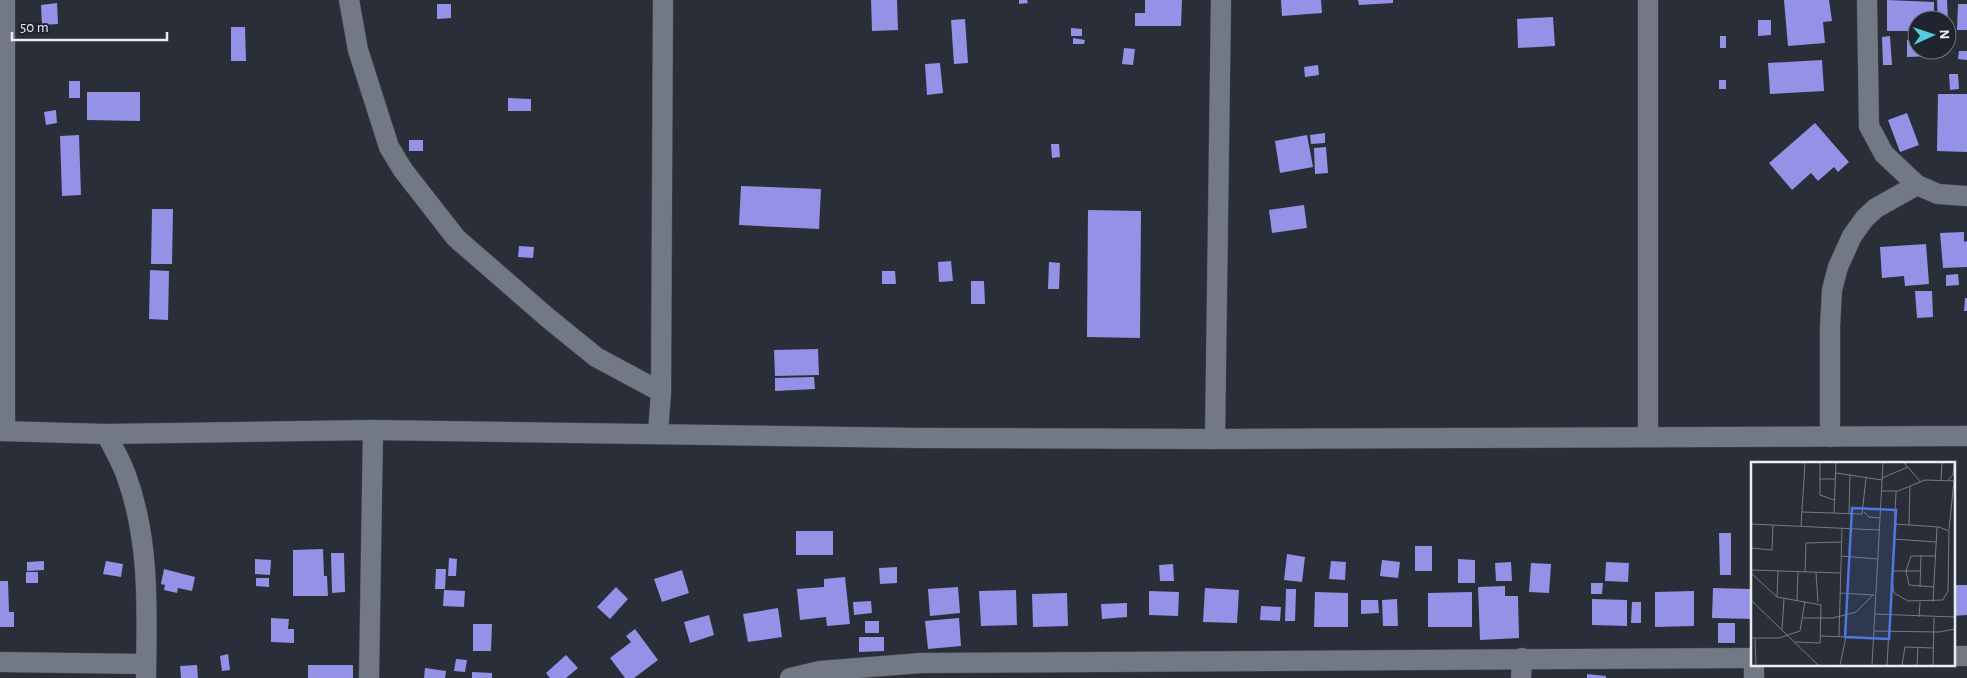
<svg xmlns="http://www.w3.org/2000/svg" width="1967" height="678" viewBox="0 0 1967 678" font-family="'Alegreya Sans',sans-serif">
  <style>
    .building { fill: #9392e7 }
    .lines { fill: none; stroke-linecap: round; stroke-linejoin: round }
    .minor-casing { stroke: #464a52; stroke-width: 21 }
    .minor { stroke: #737984; stroke-width: 20 }
    .inset-road { fill: none; stroke: #767a83; stroke-width: 1 }
    .view { fill: #5076df; fill-opacity: 0.15; stroke: #5076df; stroke-width: 2.5 }
    .inset-edge { fill: none; stroke: #eaedf4; stroke-width: 2.5 }
  </style>
  <rect width="100%" height="100%" fill="#292e38"/>
  <g class="building">
    <polygon points="871,0 897,0 898,30 872,31"/>
    <polygon points="1019,0 1027,0 1028,3 1019,4"/>
    <polygon points="1145,0 1182,0 1181,26 1135,26 1135,13 1145,13"/>
    <polygon points="1281,0 1321,0 1322,13 1282,16"/>
    <polygon points="1358,0 1393,0 1393,3 1359,5"/>
    <polygon points="1784,0 1829,0 1832,21 1823,22 1825,43 1788,46"/>
    <polygon points="1887,0 1934,2 1934,20 1917,20 1917,31 1887,31"/>
    <polygon points="1937,0 1947,0 1948,20 1938,20"/>
    <polygon points="57,3 58,24 42,25 41,5"/>
    <polygon points="437,4 451,4 451,18 437,19"/>
    <polygon points="1958,4 1967,4 1967,30 1957,30"/>
    <polygon points="1553,17 1555,46 1518,48 1517,19"/>
    <polygon points="965,19 968,63 954,64 951,20"/>
    <polygon points="1758,20 1771,20 1771,35 1758,36"/>
    <polygon points="231,27 245,27 246,61 231,61"/>
    <polygon points="1071,28 1082,29 1082,36 1071,36"/>
    <rect x="1720" y="36" width="6" height="12"/>
    <polygon points="1890,36 1892,65 1883,65 1882,37"/>
    <polygon points="1073,38 1085,40 1084,44 1073,44"/>
    <polygon points="1907,40 1917,40 1917,50 1935,50 1935,56 1907,57"/>
    <polygon points="1124,48 1135,49 1133,65 1122,64"/>
    <polygon points="1959,51 1967,51 1967,60 1958,59"/>
    <polygon points="1822,60 1824,91 1770,94 1768,63"/>
    <polygon points="940,63 943,93 927,95 925,64"/>
    <polygon points="1318,65 1319,75 1305,77 1304,67"/>
    <polygon points="1949,74 1958,74 1959,89 1950,90"/>
    <rect x="1719" y="80" width="7" height="9"/>
    <rect x="69" y="81" width="11" height="17"/>
    <polygon points="87,92 140,92 140,121 87,120"/>
    <polygon points="1938,94 1967,94 1967,152 1937,151"/>
    <polygon points="508,98 531,99 531,111 508,111"/>
    <polygon points="56,110 57,123 46,125 44,112"/>
    <polygon points="1907,113 1919,145 1900,152 1888,120"/>
    <polygon points="1815,123 1849,162 1838,172 1834,167 1818,181 1811,173 1792,190 1769,163"/>
    <polygon points="1325,133 1325,143 1311,144 1310,135"/>
    <polygon points="79,135 81,195 62,196 60,136"/>
    <polygon points="1307,135 1313,167 1280,173 1275,141"/>
    <rect x="409" y="140" width="14" height="11"/>
    <polygon points="1051,144 1059,144 1060,157 1052,158"/>
    <polygon points="1326,147 1328,173 1315,174 1314,148"/>
    <polygon points="741,186 821,189 819,229 739,225"/>
    <polygon points="1304,205 1307,228 1272,233 1269,210"/>
    <polygon points="152,209 173,209 172,264 151,264"/>
    <polygon points="1088,210 1141,211 1140,338 1087,337"/>
    <polygon points="1964,232 1964,242 1967,241 1967,267 1943,268 1940,233"/>
    <polygon points="1926,244 1929,284 1905,286 1904,276 1882,278 1880,247"/>
    <polygon points="519,246 534,247 533,258 518,257"/>
    <polygon points="951,261 953,281 939,282 938,262"/>
    <polygon points="1049,262 1060,263 1059,289 1048,289"/>
    <polygon points="150,270 169,271 168,320 149,319"/>
    <polygon points="882,271 895,271 896,284 882,284"/>
    <polygon points="1958,274 1959,285 1946,286 1946,275"/>
    <polygon points="971,281 984,281 985,304 971,304"/>
    <polygon points="1915,291 1932,291 1933,317 1917,318"/>
    <polygon points="1965,298 1967,298 1967,311 1964,311"/>
    <polygon points="818,349 819,375 775,376 774,350"/>
    <polygon points="814,377 815,389 775,391 775,378"/>
    <rect x="796" y="531" width="37" height="24"/>
    <polygon points="1719,533 1731,533 1731,575 1720,575"/>
    <rect x="1415" y="546" width="17" height="25"/>
    <polygon points="323,549 324,576 327,576 328,596 293,596 293,550"/>
    <polygon points="331,553 344,553 345,592 332,593"/>
    <polygon points="1287,554 1305,557 1302,582 1284,580"/>
    <polygon points="449,558 457,559 456,576 448,576"/>
    <polygon points="255,559 271,560 270,575 255,574"/>
    <polygon points="1458,559 1475,560 1475,583 1458,583"/>
    <polygon points="1382,560 1400,562 1398,578 1380,576"/>
    <polygon points="44,561 44,570 27,571 27,562"/>
    <polygon points="106,561 123,564 121,577 103,574"/>
    <polygon points="1331,561 1346,562 1345,580 1329,579"/>
    <polygon points="1511,562 1512,581 1496,581 1495,563"/>
    <polygon points="1606,562 1629,563 1628,582 1605,581"/>
    <polygon points="1531,563 1551,564 1549,593 1529,592"/>
    <polygon points="1173,564 1174,581 1160,581 1159,565"/>
    <polygon points="897,567 897,583 880,584 879,568"/>
    <polygon points="164,569 195,577 192,591 178,588 177,593 164,590 165,585 161,584"/>
    <polygon points="436,569 446,569 445,589 435,589"/>
    <polygon points="682,570 689,593 662,602 654,579"/>
    <rect x="26" y="572" width="12" height="11"/>
    <polygon points="845,577 850,624 827,626 826,617 800,620 797,589 824,587 824,579"/>
    <polygon points="256,578 269,578 269,587 256,586"/>
    <polygon points="0,581 8,581 9,612 14,612 14,627 0,627"/>
    <polygon points="1591,583 1603,583 1602,594 1591,594"/>
    <polygon points="1953,585 1967,585 1967,615 1953,616"/>
    <polygon points="1505,586 1505,596 1518,596 1519,638 1480,640 1478,587"/>
    <polygon points="616,587 628,599 610,619 597,607"/>
    <polygon points="958,587 960,613 930,616 928,589"/>
    <polygon points="1205,588 1239,590 1237,623 1203,622"/>
    <polygon points="1713,588 1752,589 1752,619 1712,618"/>
    <polygon points="1286,589 1296,589 1295,621 1285,621"/>
    <polygon points="444,590 465,591 464,607 443,606"/>
    <polygon points="1016,590 1017,625 981,626 979,591"/>
    <polygon points="1149,591 1179,592 1178,616 1149,615"/>
    <polygon points="1694,591 1694,626 1655,627 1655,592"/>
    <polygon points="1315,592 1348,593 1348,627 1314,627"/>
    <polygon points="1472,592 1472,627 1428,627 1428,593"/>
    <polygon points="1067,593 1068,626 1033,627 1032,594"/>
    <polygon points="1397,599 1398,626 1383,626 1382,600"/>
    <polygon points="1592,599 1627,600 1627,626 1592,625"/>
    <polygon points="1361,600 1378,600 1379,613 1361,614"/>
    <polygon points="871,601 872,613 854,615 853,602"/>
    <polygon points="1632,602 1641,602 1641,623 1631,623"/>
    <polygon points="1127,603 1127,617 1102,619 1101,604"/>
    <polygon points="1261,606 1281,607 1280,621 1260,620"/>
    <polygon points="778,608 782,637 748,642 743,614"/>
    <polygon points="709,615 714,635 690,643 684,622"/>
    <polygon points="271,618 289,619 288,629 294,629 294,643 271,642"/>
    <polygon points="959,618 961,646 928,649 925,621"/>
    <rect x="865" y="621" width="14" height="12"/>
    <rect x="1718" y="623" width="17" height="20"/>
    <polygon points="473,624 492,624 491,651 473,651"/>
    <polygon points="635,629 658,660 634,678 625,678 610,658 631,642 626,636"/>
    <polygon points="859,637 884,637 884,651 859,652"/>
    <polygon points="228,654 230,670 222,671 220,656"/>
    <polygon points="566,655 578,668 566,678 550,678 546,673"/>
    <polygon points="456,659 467,660 465,672 454,671"/>
    <polygon points="197,665 198,678 181,678 180,666"/>
    <rect x="308" y="665" width="45" height="13"/>
    <polygon points="425,668 446,671 445,678 424,678"/>
    <polygon points="472,672 492,673 492,678 472,678"/>
    <polygon points="1587,674 1606,676 1606,678 1587,678"/>
  </g>
  <g class="lines">
    <defs>
      <g id="minor">
        <polyline points="5,0 5,431"/>
        <polyline points="349,0 358,50 389,147 403,170 456,238 548,318 596,357 661,392"/>
        <polyline points="1648,0 1648,437"/>
        <polyline points="1867,0 1869,126 1884,154 1917,185 1938,194 1967,196"/>
        <polyline points="0,431 106,434 373,430 920,438 1215,439 1967,436"/>
        <polyline points="658,433 661,392 663,0"/>
        <path d="M 106,434 C 113,447 121,461 126,475 C 150,540 147,609 146,678"/>
        <polyline points="1830,437 1830,327 1832,290 1838,267 1852,236 1865,218 1876,208 1917,185"/>
        <polyline points="1215,439 1221,0"/>
        <polyline points="1953,656 1967,656"/>
        <polyline points="0,662 146,664"/>
        <polyline points="1754,664 1754,678"/>
        <polyline points="369,678 373,430"/>
        <polyline points="790,678 820,671 921,663 1752,658"/>
        <polyline points="1521,678 1522,658"/>
      </g>
    </defs>
    <use href="#minor" class="minor-casing"/>
    <use href="#minor" class="minor"/>
  </g>
  <g transform="translate(1751 462)">
    <rect width="204" height="204" fill="#292e38"/>
    <path class="inset-road" d="M 69,1 L 69,33 L 83,38M 153,1 L 169,19M 85,11 L 131,18M 131,16 L 157,5M 68,17 L 84,17M 190,18 L 191,1M 197,18 L 202,13 L 203,1M 130,29 L 147,29 L 174,18 L 204,19M 51,50 L 111,52 L 115,16M 113,50 L 118,55 L 129,56M 83,51 L 85,1M 98,52 L 99,13M 0,62 L 128,68M 143,62 L 188,65 L 198,69 L 197,129 L 192,138 L 157,139 L 143,131 L 141,117 L 145,30M 158,63 L 159,24M 50,64 L 54,1M 198,68 L 203,19M 142,77 L 185,80M 0,86 L 21,88 L 22,63M 90,94 L 127,97M 0,108 L 89,111M 141,109 L 169,109M 54,110 L 55,81 L 90,80M 0,111 L 26,135 L 70,143 L 69,181 L 44,180M 65,111 L 67,140M 169,125 L 170,93M 183,125 L 158,123 L 155,109 L 160,94 L 185,94M 89,131 L 123,133M 26,135 L 27,109M 0,138 L 67,203M 46,138 L 47,110M 182,140 L 186,65M 123,152 L 204,155M 168,155 L 169,140M 52,156 L 82,156 L 105,150 L 122,133M 31,167 L 33,137M 123,169 L 188,170 L 204,167M 69,174 L 122,176M 88,174 L 91,66M 0,176 L 28,176 L 49,169 L 54,139M 4,177 L 5,203M 89,203 L 95,175M 121,203 L 132,1M 136,203 L 138,167M 151,203 L 154,185 L 183,186M 166,203 L 167,185M 182,203 L 183,156"/>
    <path class="view" d="M 101,46 L 145,48 L 138,177 L 94,175 Z"/>
    <rect width="204" height="204" class="inset-edge"/>
  </g>
  <g transform="translate(1932 35) rotate(87)"><circle r="24" fill="#1f242e" stroke="#70747d"/>
  <path d="M0-4L9 19L0 12L-9 19Z" fill="#52cbda"/>
  <text y="-8" font-size="14" font-weight="bold" text-anchor="middle" fill="#eaedf4">N</text>
  </g>
  <path d="M12 32v8h155v-8" fill="none" stroke="#eaedf4" stroke-width="2.5"/>
  <text x="20" y="32" font-size="15" fill="#eaedf4" stroke="#1f242e" stroke-width="4" paint-order="stroke">50 m</text>
</svg>
